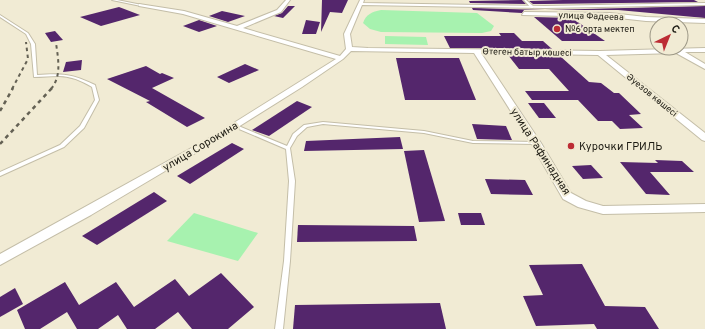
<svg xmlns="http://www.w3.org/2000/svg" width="705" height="329" viewBox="0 0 705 329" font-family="Overpass,sans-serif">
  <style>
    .green { fill: #a7f2af }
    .building { fill: #54266c }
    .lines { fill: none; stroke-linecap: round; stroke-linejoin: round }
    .lane-casing { stroke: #c4bea8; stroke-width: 2 }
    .street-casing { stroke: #c4bea8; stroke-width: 2 }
    .lane { fill: #fff; fill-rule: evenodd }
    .street { fill: #fff; fill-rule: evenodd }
    .rail-far1 { stroke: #646154; stroke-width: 2; stroke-dasharray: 3.5 3.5; stroke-linecap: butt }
    .rail { stroke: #646154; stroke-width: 2.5; stroke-dasharray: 4 4; stroke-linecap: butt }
    .poi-dot { fill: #bc2c34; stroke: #f1ebd4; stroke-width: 1.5 }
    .labels { text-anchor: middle; stroke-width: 4; stroke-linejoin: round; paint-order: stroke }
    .far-street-label { font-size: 9px; fill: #1c1a12; stroke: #f1ebd4 }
    .far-poi-label { font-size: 9px; fill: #1c1a12; stroke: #f1ebd4; text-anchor: start }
    .street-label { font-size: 11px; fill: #1c1a12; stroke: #f1ebd4 }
    .poi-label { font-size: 11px; fill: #1c1a12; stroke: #f1ebd4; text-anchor: start }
  </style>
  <rect width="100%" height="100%" fill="#f1ebd4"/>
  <g class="green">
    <path d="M 381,10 L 477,13 L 494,26 L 491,31 L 482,33 L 381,32 L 370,29 L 363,23 C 366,14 372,12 381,10 Z"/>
    <polygon points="385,36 426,37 428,45 385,44"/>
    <polygon points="194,213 258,233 238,261 167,241"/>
  </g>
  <g class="building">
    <polygon points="322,0 348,0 342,13 330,12 321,32"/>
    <polygon points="563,0 694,0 698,2 545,4 533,4 529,1"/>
    <polygon points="469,1 522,0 526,4 470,3"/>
    <polygon points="288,6 295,6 283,18 274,16 282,13"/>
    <polygon points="705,6 705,18 618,10 524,10 522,13 473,10 472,8 545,10"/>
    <polygon points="119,7 140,15 101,26 80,17"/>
    <polygon points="222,11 245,16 228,22 209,16"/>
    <polygon points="534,17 572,18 605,41 562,41"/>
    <polygon points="199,20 217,26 199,32 183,26"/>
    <polygon points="306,20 320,22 316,34 302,34"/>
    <polygon points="55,31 63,40 51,42 45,33"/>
    <polygon points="499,33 514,33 522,41 543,41 552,49 450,48 444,36 501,36"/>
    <polygon points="508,55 560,56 589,82 601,83 614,93 619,93 641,114 629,115 643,128 620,129 612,121 598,121 578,100 532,100 525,91 569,91 549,69 519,69"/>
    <polygon points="396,58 459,58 476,100 405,100"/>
    <polygon points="82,60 81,70 63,72 66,62"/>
    <polygon points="245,64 259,70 229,83 217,77"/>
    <polygon points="146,66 160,74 162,73 174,78 152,88 205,118 187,127 146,102 150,101 107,79"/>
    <polygon points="297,101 312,107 269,136 252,130"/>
    <polygon points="528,103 544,103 556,118 539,118"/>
    <polygon points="472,124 506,126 512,140 477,139"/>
    <polygon points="400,137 403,149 304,151 306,141"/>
    <polygon points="232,143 244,149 190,184 177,176"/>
    <polygon points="424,150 445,221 419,222 404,151"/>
    <polygon points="655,160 682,161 694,172 650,172 670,195 646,194 620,162 658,163"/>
    <polygon points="591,165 603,178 583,179 572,166"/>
    <polygon points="485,179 525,180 533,195 491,194"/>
    <polygon points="154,192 167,201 97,245 82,236"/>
    <polygon points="458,213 481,213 485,225 461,225"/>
    <polygon points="298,225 414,226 417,241 297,242"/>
    <polygon points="582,264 605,306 645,307 659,329 597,329 594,324 536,326 523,296 543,295 529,265"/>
    <polygon points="221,273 254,307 228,329 192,329 178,312 155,329 127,329 118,315 98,329 77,329 67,312 40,329 25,329 17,310 65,282 79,305 116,282 134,307 175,279 189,296"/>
    <polygon points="15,288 23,304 0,317 0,297"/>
    <polygon points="440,303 446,329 293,329 295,305"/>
  </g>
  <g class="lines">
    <defs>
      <g id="lane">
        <polygon points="112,0 117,0 142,5 141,6"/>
        <polygon points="524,0 526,0 533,6 533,8 531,8"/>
        <path d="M 0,15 L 28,33 L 35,44 L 37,75 C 62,73 73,74 95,85 L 99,100 L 84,128 L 64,147 L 0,176 L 0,172 L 60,145 L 80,126 L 95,100 L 92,87 C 82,81 71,76 59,76 C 51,76 42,77 34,77 L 31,44 L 26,34 L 0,17 Z"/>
        <polygon points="323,122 424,131 473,141 536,142 538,143 536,144 473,143 424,133 323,124 307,127 297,136 290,148 295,181 290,261 283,329 275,329 284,261 289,181 286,149 232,126 234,125 236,125 287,146 293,134 304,125"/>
      </g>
      <g id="street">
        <polygon points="286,0 290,0 281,12 243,28 340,56 346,49 344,34 360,0 364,0 363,3 545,6 705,3 705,5 545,8 362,5 350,34 352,47 368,48 600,51 705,48 705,52 685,52 705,64 705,69 676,53 606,55 705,133 705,141 702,140 598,55 481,53 541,143 571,193 586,201 603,206 705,204 705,212 603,214 578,207 563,199 531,143 474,53 351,51 343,59 302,87 219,139 91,215 0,265 0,254 213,136 336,59 183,14 139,6 139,4 184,11 237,26 277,10"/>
        <polygon points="524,12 610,13 646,17 705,19 705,23 646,21 610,17 522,15"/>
      </g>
    </defs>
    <use href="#lane" class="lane-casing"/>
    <use href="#street" class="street-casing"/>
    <use href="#lane" class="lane"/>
    <use href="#street" class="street"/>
    <g class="rail-far1">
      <polyline points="12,89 28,59 26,42"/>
      <path d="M 51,89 C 62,76 58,58 56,43"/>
    </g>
    <g class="rail">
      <polyline points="0,111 13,88"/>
      <polyline points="0,144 52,88"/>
    </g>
  </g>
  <g class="poi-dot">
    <circle cx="557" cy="29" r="4"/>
    <circle cx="571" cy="146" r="4"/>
  </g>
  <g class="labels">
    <g class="far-street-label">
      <text transform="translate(591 16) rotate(2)" y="3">улица Фадеева</text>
      <text transform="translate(527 52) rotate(1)" y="3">Өтеген батыр көшесі</text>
      <text transform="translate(652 95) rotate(39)" y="3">Әуезов көшесі</text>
    </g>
    <g class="far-poi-label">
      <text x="565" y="32">№6 орта мектеп</text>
    </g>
    <g class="street-label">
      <text transform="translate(200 146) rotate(-31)" y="4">улица Сорокина</text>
      <text transform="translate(541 151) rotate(57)" y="4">улица Рафинадная</text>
    </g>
    <g class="poi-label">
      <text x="579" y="150">Курочки ГРИЛЬ</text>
    </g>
  </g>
  <g transform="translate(669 36) rotate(43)"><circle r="19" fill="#f1ebd4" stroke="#9c9786"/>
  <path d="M0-3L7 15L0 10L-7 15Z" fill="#bc2c34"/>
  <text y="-6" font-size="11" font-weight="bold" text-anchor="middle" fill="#1c1a12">С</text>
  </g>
</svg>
